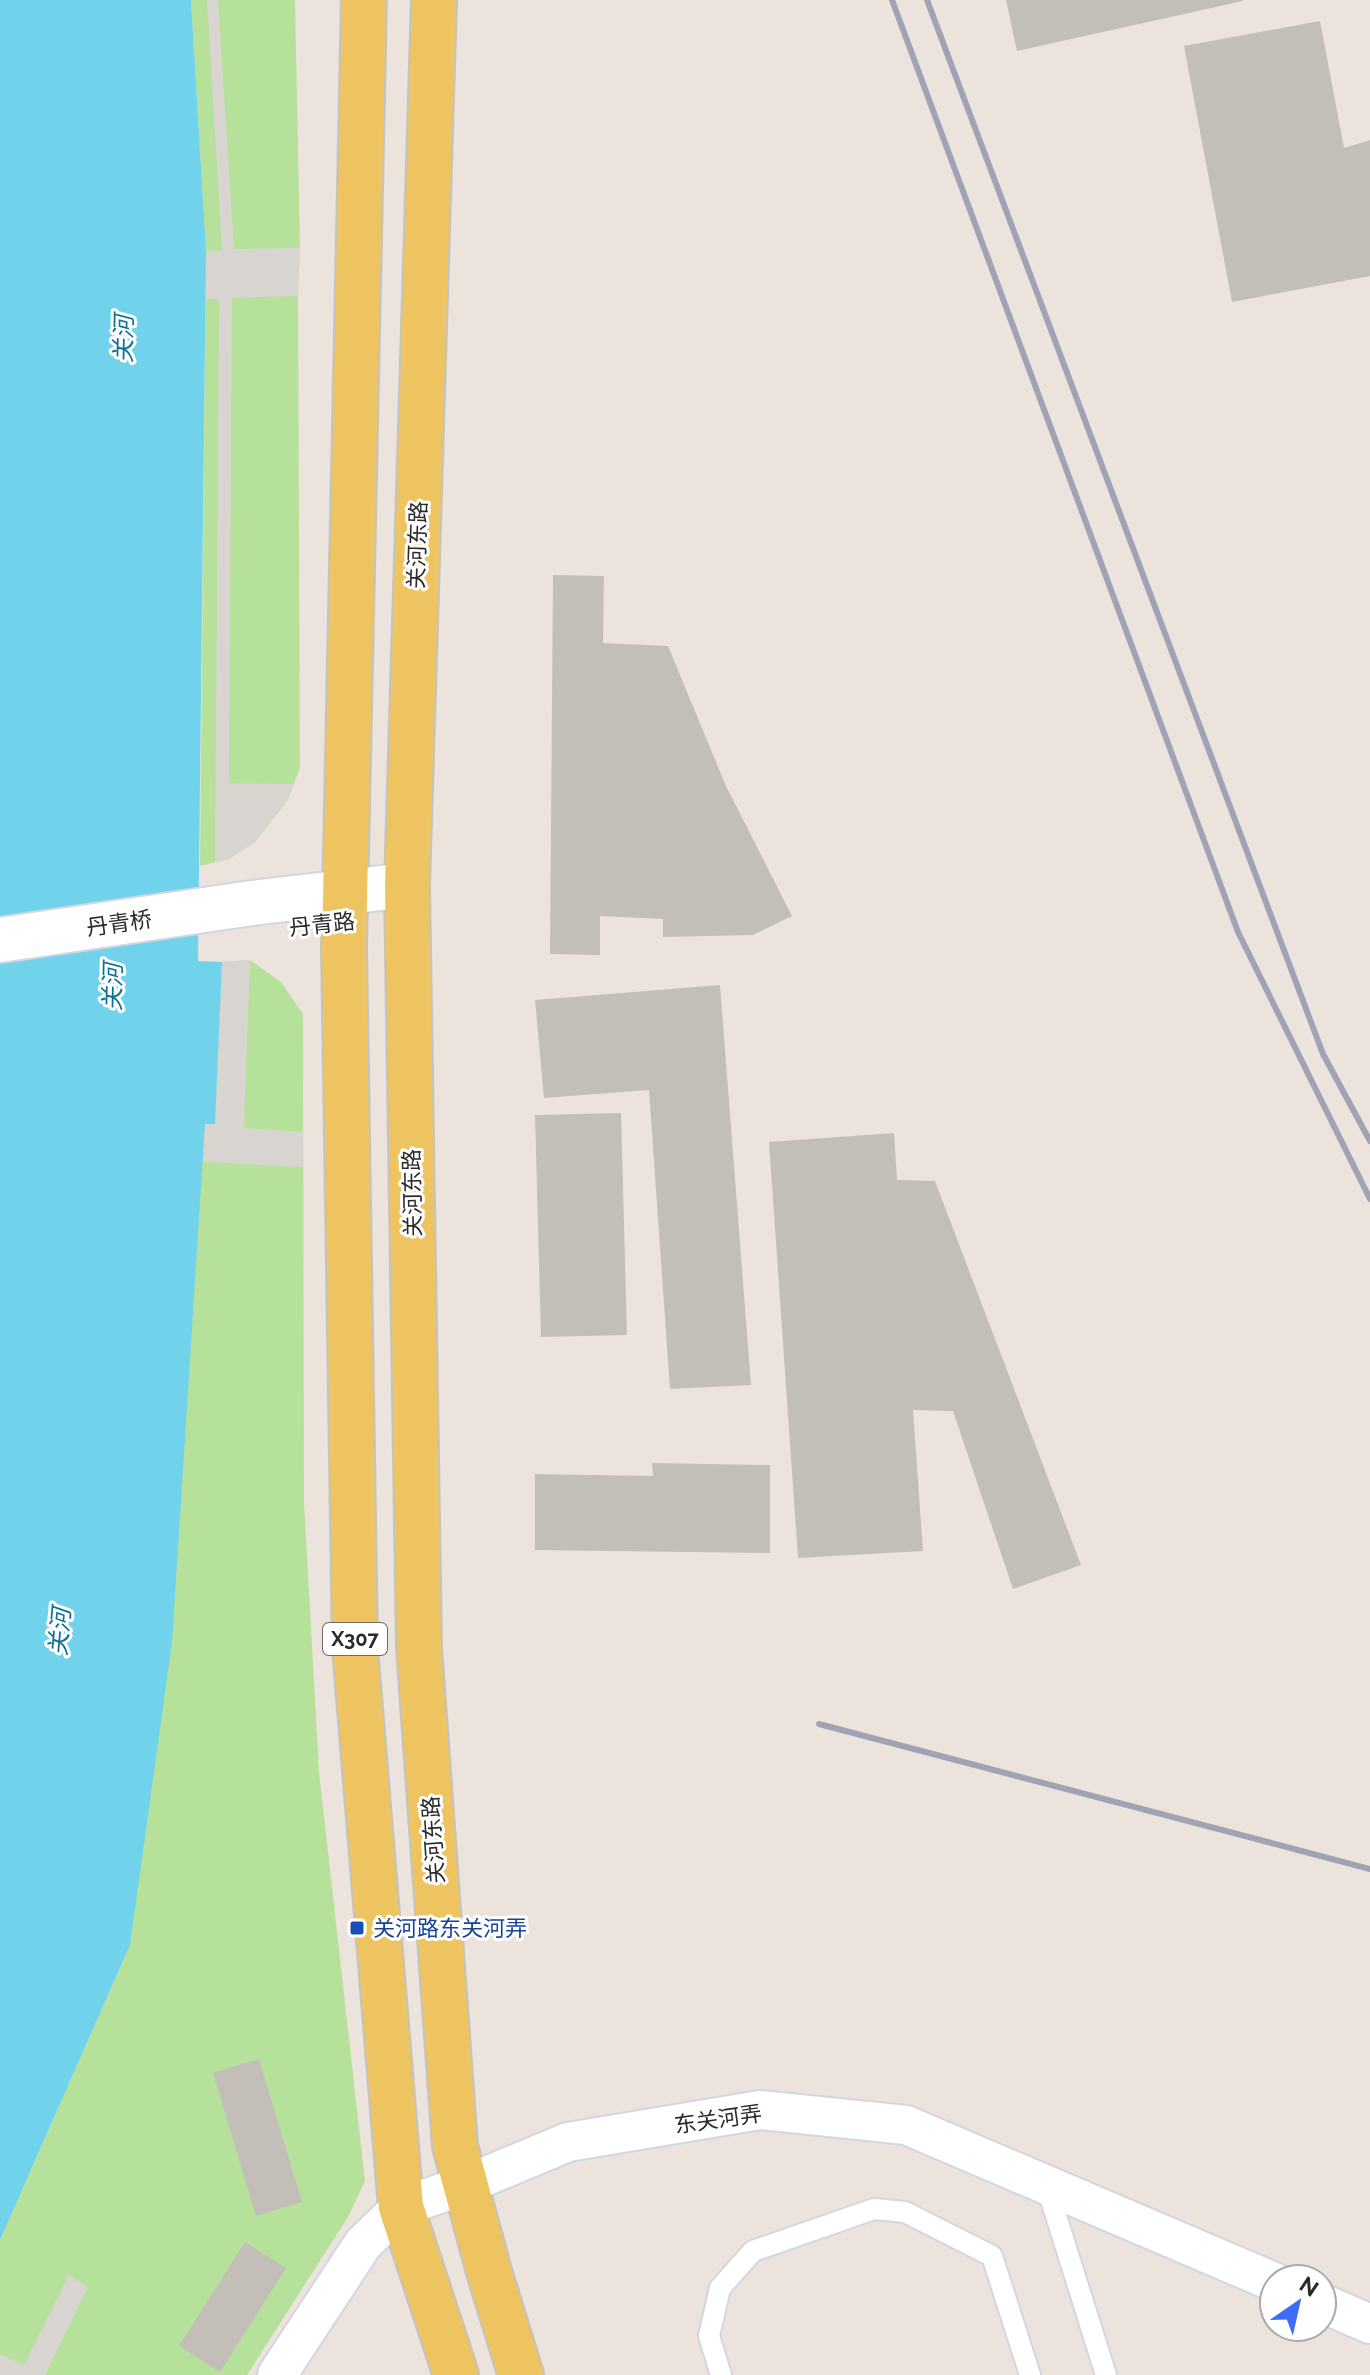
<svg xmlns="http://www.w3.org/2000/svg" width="1370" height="2375" viewBox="0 0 1370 2375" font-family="Raleway,'Noto Sans SC',sans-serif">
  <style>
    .green { fill: #b6e19a }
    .plaza { fill: #d8d4cf }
    .water { fill: #71d2ec }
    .building { fill: #c4beb9 }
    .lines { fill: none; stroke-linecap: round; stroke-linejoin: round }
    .service-casing { stroke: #d2d6e3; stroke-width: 24 }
    .minor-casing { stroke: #d2d6e3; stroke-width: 42 }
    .tertiary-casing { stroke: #d2d6e3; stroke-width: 48 }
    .primary-casing { stroke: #c3c3c3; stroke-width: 48 }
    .service { stroke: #fff; stroke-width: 20 }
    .minor { stroke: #fff; stroke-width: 38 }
    .tertiary { stroke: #fff; stroke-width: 44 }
    .primary { stroke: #eec460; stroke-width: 44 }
    .rail { stroke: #9fa3b4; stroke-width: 6 }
    .transit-dot { fill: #1a4fb4; stroke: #fff; stroke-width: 3 }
    .labels { text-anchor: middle; stroke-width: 6; stroke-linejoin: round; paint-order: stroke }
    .shield { fill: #fff; stroke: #6a6a6a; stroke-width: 2 }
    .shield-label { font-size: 20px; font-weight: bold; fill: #2a2a2a }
    .street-label { font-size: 22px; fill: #2a2a2a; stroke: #fff }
    .transit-label { font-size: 22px; fill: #164399; stroke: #fff; text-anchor: start }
    .water-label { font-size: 24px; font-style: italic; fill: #107198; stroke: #fff }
  </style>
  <rect width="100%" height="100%" fill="#ece4dc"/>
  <g class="green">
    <polygon points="191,0 295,0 300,248 298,296 300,767 288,800 255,842 229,859 200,866 206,251"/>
    <polygon points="250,960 281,982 303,1014 304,1501 319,1772 365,2181 348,2217 247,2375 0,2375 0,2240 130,1945 205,1123 215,1123 222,962"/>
  </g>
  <g class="plaza">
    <polygon points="207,0 218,0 234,249 300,248 298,296 232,298 229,783 294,784 288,800 255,842 229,859 215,862 219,299 205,299 206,251 222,250"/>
    <polygon points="250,960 244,1128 303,1132 303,1167 202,1162 205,1123 215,1123 222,962"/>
    <polygon points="69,2275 88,2287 45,2375 0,2375 0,2354 24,2365"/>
  </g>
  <polygon class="water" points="0,0 191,0 206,251 198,961 222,962 215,1124 205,1124 172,1642 130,1945 0,2240"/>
  <g class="building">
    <polygon points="1006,0 1243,0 1243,1 1017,51"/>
    <polygon points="1320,21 1344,148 1370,140 1370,276 1232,302 1184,46"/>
    <polygon points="553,575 604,576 603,643 668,646 726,786 792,916 753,935 663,937 663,919 600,916 600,955 550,954"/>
    <polygon points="720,985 751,1385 670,1389 649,1090 544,1098 535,1000"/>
    <polygon points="621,1113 627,1335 541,1337 535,1115"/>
    <polygon points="894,1133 897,1180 935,1181 1081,1565 1013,1589 953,1411 913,1410 923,1551 798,1558 769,1142"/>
    <polygon points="652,1463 770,1465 770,1553 535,1550 535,1474 653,1476"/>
    <polygon points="259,2059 302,2202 256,2216 213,2073"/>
    <polygon points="245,2242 286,2268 220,2372 179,2346"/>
  </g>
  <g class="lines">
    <defs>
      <g id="service">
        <polyline points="1046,2184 1106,2375"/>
        <polyline points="721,2375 709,2336 720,2288 753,2251 874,2209 905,2212 992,2256 1030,2375"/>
      </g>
      <g id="minor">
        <polyline points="1322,2303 1370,2324"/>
        <polyline points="277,2375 363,2244 401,2207 465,2185 568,2142 760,2110 906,2125 1274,2282"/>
      </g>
      <polyline id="tertiary" points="0,940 252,903 407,885"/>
      <g id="primary">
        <polyline points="364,0 344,947 355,1648 401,2207 456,2375"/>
        <polyline points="434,0 407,885 419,1648 455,2146 490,2275 521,2375"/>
      </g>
    </defs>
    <use href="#service" class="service-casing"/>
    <use href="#minor" class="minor-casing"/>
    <use href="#tertiary" class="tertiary-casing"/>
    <use href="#primary" class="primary-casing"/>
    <use href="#service" class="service"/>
    <use href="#minor" class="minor"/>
    <use href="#tertiary" class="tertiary"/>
    <use href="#primary" class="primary"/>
    <g class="rail">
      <polyline points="892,0 1238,932 1370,1199"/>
      <polyline points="927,0 1323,1054 1370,1141"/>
      <polyline points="819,1724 1370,1869"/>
    </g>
  </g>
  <rect class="transit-dot" x="349" y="1920" width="16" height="16" rx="4"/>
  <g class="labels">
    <rect class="shield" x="323" y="1623" width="64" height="32" rx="6"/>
    <g class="shield-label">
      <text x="355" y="1646">X307</text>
    </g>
    <g class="street-label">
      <text transform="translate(417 545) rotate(-88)" y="8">关河东路</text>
      <text transform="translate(119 923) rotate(-8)" y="8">丹青桥</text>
      <text transform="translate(322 924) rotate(-6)" y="8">丹青路</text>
      <text transform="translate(412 1193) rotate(-91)" y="8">关河东路</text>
      <text transform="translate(433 1840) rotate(-94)" y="8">关河东路</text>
      <text transform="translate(718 2119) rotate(-8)" y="8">东关河弄</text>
    </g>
    <g class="transit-label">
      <text x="373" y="1936">关河路东关河弄</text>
    </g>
    <g class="water-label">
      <text transform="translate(124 339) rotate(-89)" y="8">关河</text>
      <text transform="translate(113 987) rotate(-89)" y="8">关河</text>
      <text transform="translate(60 1632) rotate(-85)" y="8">关河</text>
    </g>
  </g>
  <g transform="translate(1298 2303) rotate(34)"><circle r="38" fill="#ffffff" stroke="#aaaaaa" stroke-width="2"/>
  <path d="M0-6L14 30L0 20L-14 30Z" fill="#3f6cf6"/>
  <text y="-12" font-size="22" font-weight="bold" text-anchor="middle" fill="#2a2a2a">N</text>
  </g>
</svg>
